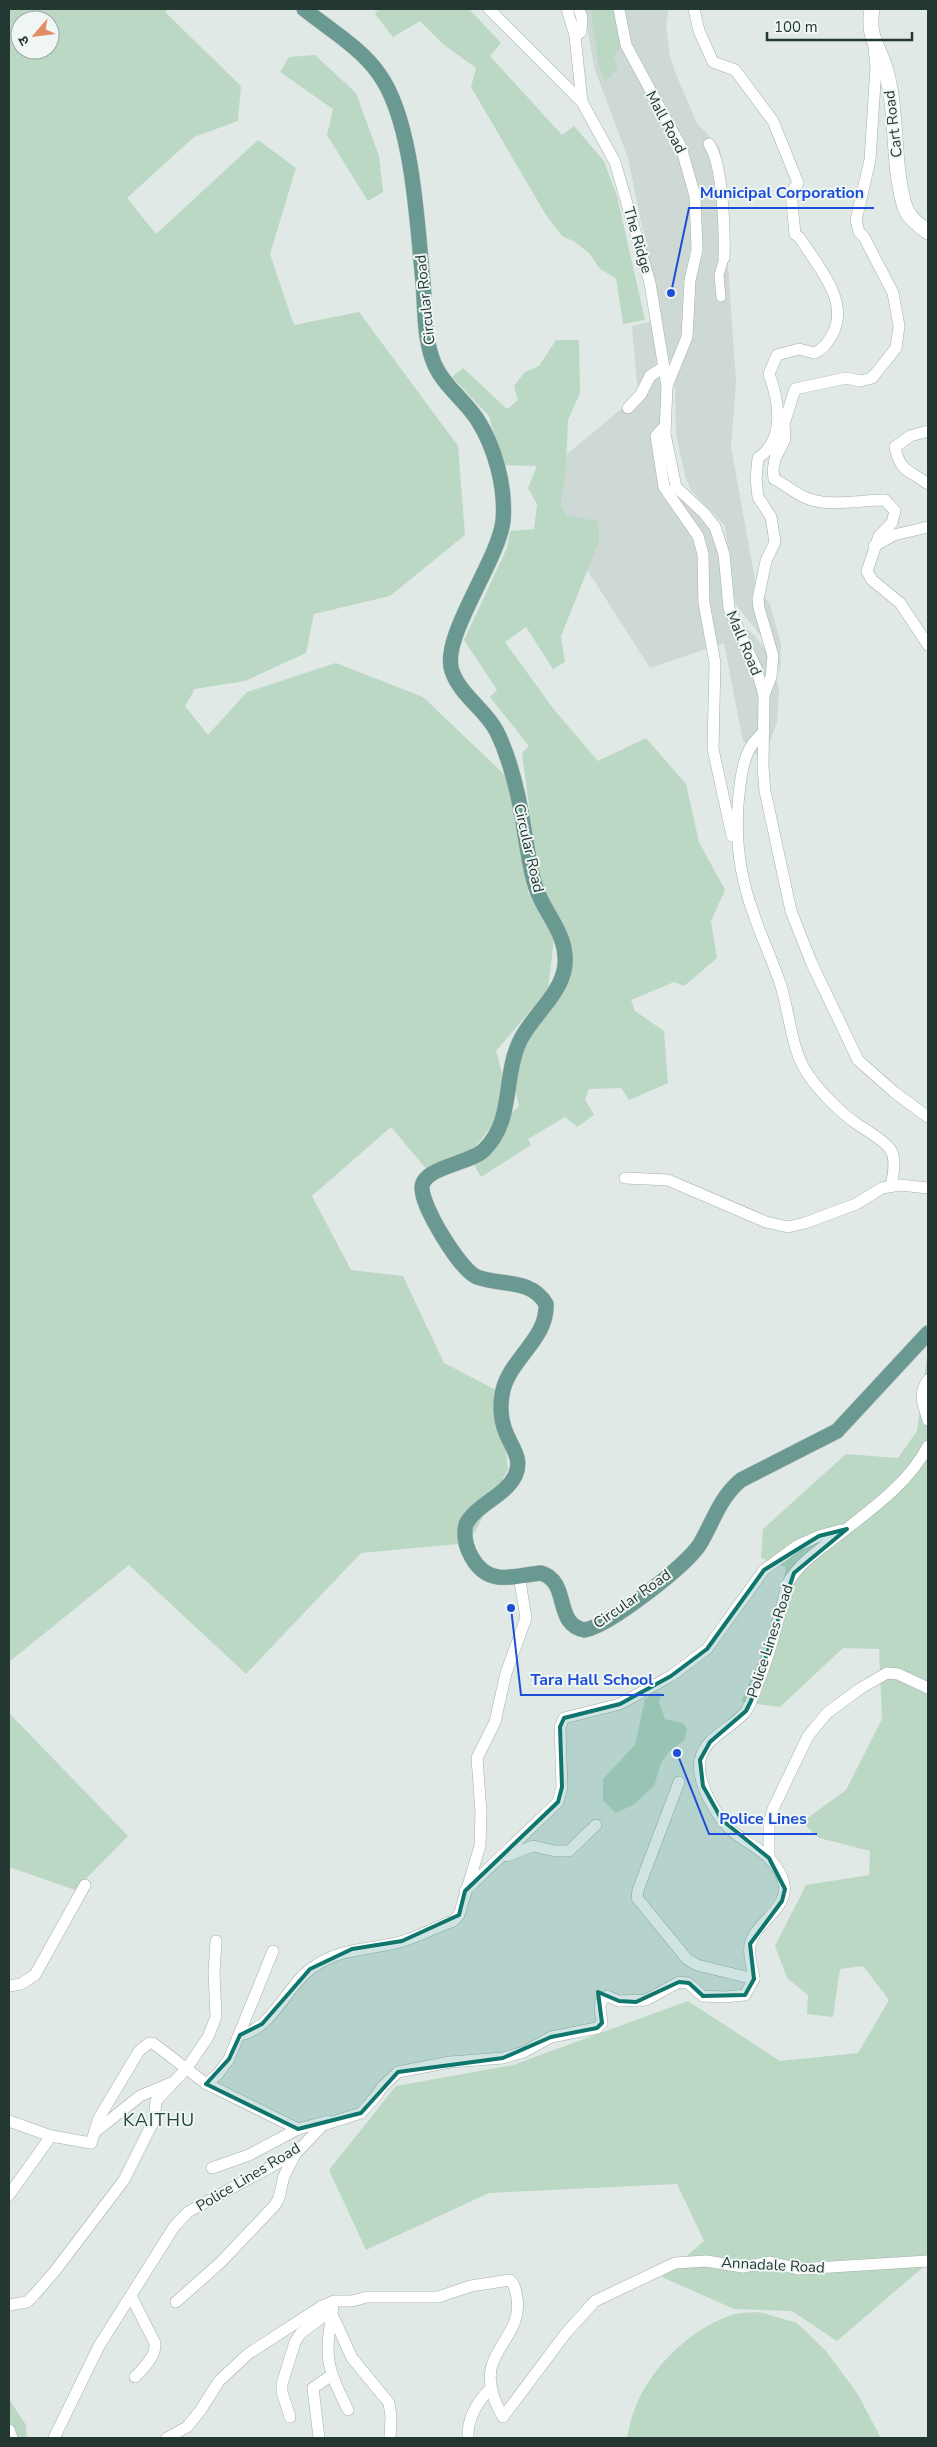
<svg xmlns="http://www.w3.org/2000/svg" width="937" height="2447" viewBox="0 0 937 2447" font-family="'Nunito Sans','Noto Sans Devanagari',sans-serif">
  <style>
    .built { fill: #ced8d4 }
    .green { fill: #bbd8c5; fill-rule: evenodd }
    .lines { fill: none; stroke-linecap: round; stroke-linejoin: round }
    .pedestrian-casing { stroke: #a4b0ac; stroke-width: 10 }
    .minor-casing { stroke: #a4b0ac; stroke-width: 12 }
    .secondary-casing { stroke: #a0b3ae; stroke-width: 16 }
    .primary-casing { stroke: #bdc3c2; stroke-width: 16 }
    .pedestrian { stroke: #fff; stroke-width: 9 }
    .minor { stroke: #fff; stroke-width: 11 }
    .secondary { stroke: #fff; stroke-width: 15 }
    .primary { stroke: #699991; stroke-width: 15 }
    .marked { fill: #0f766e; fill-opacity: 0.2; stroke: #0f766e; stroke-width: 4; stroke-linejoin: round }
    .labels { text-anchor: middle; stroke-width: 4; stroke-linejoin: round; paint-order: stroke }
    .street-label { font-size: 15px; fill: #233733; stroke: #eff6f3 }
    .quarter-label { font-size: 18px; letter-spacing: 1px; fill: #214640; stroke: #eff6f3 }
    .leader { fill: none; stroke: #1d4ed8; stroke-width: 2 }
    .callout-dot { fill: #1d4ed8; stroke: #eff6f3; stroke-width: 2 }
    .callout-label { font-size: 16px; text-anchor: middle; font-weight: bold; fill: #1d4ed8; stroke: #eff6f3; stroke-width: 4; stroke-linejoin: round; paint-order: stroke }
  </style>
  <rect width="100%" height="100%" fill="#e0e9e5"/>
  <g class="built">
    <polygon points="584,9 669,9 666,24 670,56 677,77 697,123 720,148 736,382 731,447 756,585 770,604 781,645 780,674 775,654 735,603 725,526 691,490 685,476 676,433 675,388 628,158 594,67"/>
    <polygon points="653,321 663,392 666,435 682,493 712,527 729,613 755,636 772,658 779,690 777,722 763,761 743,741 724,643 650,668 586,568 599,541 568,516 561,505 567,454 638,395 632,326"/>
  </g>
  <g class="green">
    <path d="M 9,9 L 166,9 L 166,13 L 241,86 L 238,121 L 194,137 L 127,198 L 156,234 L 258,140 L 296,168 L 270,254 L 294,325 L 359,312 L 458,446 L 465,535 L 390,596 L 314,614 L 306,653 L 245,681 L 195,689 L 185,706 L 208,735 L 247,692 L 336,663 L 423,697 L 507,777 L 528,892 L 554,939 L 548,990 L 496,1051 L 510,1102 L 472,1151 L 519,1106 L 507,1056 L 559,990 L 567,941 L 540,889 L 522,753 L 529,746 L 490,697 L 497,690 L 464,640 L 507,548 L 510,531 L 534,529 L 537,504 L 528,488 L 537,466 L 502,465 L 489,416 L 452,377 L 463,368 L 507,409 L 518,400 L 514,386 L 525,372 L 539,366 L 556,340 L 579,340 L 580,393 L 568,420 L 566,466 L 561,505 L 568,516 L 598,521 L 599,541 L 561,636 L 565,662 L 553,669 L 526,627 L 505,642 L 555,711 L 598,761 L 646,738 L 686,784 L 699,842 L 725,890 L 711,921 L 717,958 L 684,986 L 674,982 L 631,1000 L 635,1011 L 664,1031 L 668,1083 L 629,1100 L 621,1088 L 589,1089 L 585,1099 L 594,1115 L 577,1127 L 565,1117 L 528,1139 L 531,1145 L 481,1177 L 469,1155 L 428,1171 L 391,1127 L 312,1196 L 351,1270 L 403,1276 L 444,1363 L 500,1392 L 508,1469 L 469,1543 L 361,1553 L 246,1674 L 129,1565 L 9,1662 ZM 20,20 L 50,20 L 50,50 L 20,50 Z"/>
    <polygon points="379,9 469,9 501,43 490,56 562,135 574,126 604,161 617,196 645,320 623,324 616,278 600,269 589,253 575,242 562,236 546,215 471,87 476,68 444,45 420,21 393,37 375,14"/>
    <polygon points="591,9 616,9 621,46 614,57 618,69 605,82 598,62"/>
    <polygon points="315,55 356,93 379,156 383,192 368,201 327,135 333,109 280,72 289,57"/>
    <polygon points="928,1349 928,2263 837,2341 792,2311 734,2309 662,2277 704,2241 677,2184 489,2193 366,2250 329,2170 396,2086 513,2065 688,2001 780,2061 858,2053 889,2000 863,1966 840,1969 833,2017 807,2014 808,1995 787,1978 775,1946 806,1885 869,1875 870,1851 819,1838 802,1822 846,1790 882,1719 879,1649 843,1648 780,1707 741,1702 777,1618 786,1567 761,1558 763,1529 846,1454 898,1458 917,1431"/>
    <polygon points="656,1692 661,1693 659,1702 665,1719 683,1723 687,1729 685,1739 668,1753 661,1763 654,1786 633,1805 616,1813 603,1800 603,1779 635,1745 645,1699"/>
    <polygon points="9,1713 128,1836 75,1890 9,1867"/>
    <path d="M 759,2312 L 797,2323 L 826,2351 L 857,2393 L 881,2438 L 627,2438 C 629,2428 631,2418 635,2408 C 651,2367 690,2329 732,2315 C 740,2312 751,2313 759,2312 Z"/>
    <polygon points="9,2399 26,2425 27,2438 9,2438"/>
  </g>
  <g class="lines">
    <defs>
      <polyline id="pedestrian" points="721,297 719,275 724,258"/>
      <g id="minor">
        <polyline points="489,9 582,102 615,162 650,283 667,386"/>
        <polyline points="567,9 575,36 582,102"/>
        <polyline points="619,9 626,45 681,147 695,196 697,250 690,280 687,337 667,386 665,434 676,487 704,513 715,527 724,554 729,608 756,668 764,695 763,767 765,791 791,911 812,964 858,1060 894,1092 928,1117"/>
        <path d="M 694,9 L 699,31 L 713,62 L 735,70 L 773,121 L 798,183 L 791,193 L 795,234 L 800,238 C 817,266 851,301 832,335 C 827,343 823,350 814,353 L 799,349 L 777,355 L 769,374 C 779,401 786,439 758,458 L 756,479 L 758,497 L 771,517 L 775,542 L 766,561 L 758,599 L 759,608 L 773,656 L 771,677 L 764,695"/>
        <polyline points="575,36 581,32 582,18 579,9"/>
        <path d="M 709,144 C 723,164 725,233 724,258"/>
        <polyline points="628,408 641,394 650,376 664,367"/>
        <polyline points="665,426 656,436 664,487 698,536 703,554 704,603 715,663 713,749 732,836"/>
        <path d="M 928,431 L 910,436 L 895,447 C 900,473 910,470 928,484"/>
        <path d="M 777,449 L 773,470 L 774,479 C 785,484 794,493 804,497 C 828,508 859,500 885,500 L 895,511 L 892,523 L 879,536 L 867,571 L 872,580 L 900,603 L 928,645"/>
        <polyline points="777,455 785,439 784,424 795,389 846,378 860,381 872,378 896,348 899,326 893,293 864,237 859,232 856,220 870,160 876,67 874,47"/>
        <polyline points="874,546 894,535 928,527"/>
        <path d="M 764,732 C 746,746 743,764 740,785 C 734,828 738,871 753,912 C 761,937 773,961 781,986 C 790,1015 791,1051 809,1076 C 821,1093 840,1112 857,1124 C 867,1131 883,1139 890,1149 C 897,1159 893,1176 891,1186"/>
        <polyline points="625,1178 668,1180 766,1222 788,1227 805,1223 856,1204 882,1188 900,1185 928,1188"/>
        <path d="M 928,1380 C 918,1394 923,1404 928,1420"/>
        <polyline points="679,1782 638,1890 637,1898 687,1959 697,1965 754,1979"/>
        <polyline points="507,1856 533,1846 555,1851 569,1851 596,1825"/>
        <polyline points="769,1858 769,1824 773,1809 808,1736 827,1713 861,1688 887,1673 898,1674 928,1688"/>
        <polyline points="465,1891 558,1802 562,1787 560,1727 564,1718 620,1704 671,1676 707,1649 764,1570 797,1546 819,1536 841,1530"/>
        <polyline points="9,1986 21,1984 35,1975 85,1885"/>
        <path d="M 240,2035 C 273,2029 286,1986 312,1968 C 343,1946 369,1951 403,1941 C 420,1936 436,1927 453,1921 L 459,1915 L 480,1846 L 481,1812 L 477,1758 L 495,1722 L 506,1673 L 526,1618 L 519,1575"/>
        <polyline points="206,2084 218,2074 229,2059 273,1951"/>
        <polyline points="9,2121 51,2136"/>
        <polyline points="95,2132 140,2096 171,2083"/>
        <polyline points="212,2168 249,2155 298,2129 328,2121"/>
        <polyline points="9,2195 51,2136 91,2143 99,2118 139,2051 149,2043 153,2043 205,2083 298,2129"/>
        <path d="M 131,2296 L 155,2343 C 156,2357 144,2367 135,2377"/>
        <polyline points="176,2302 221,2262 275,2205 279,2198 284,2176 296,2153"/>
        <polyline points="9,2305 27,2302 34,2295 55,2271 124,2180 154,2120 156,2101 187,2068 208,2037 216,2017 214,1972 216,1941"/>
        <polyline points="332,2314 352,2358 389,2403 391,2416 390,2438"/>
        <path d="M 332,2315 C 323,2359 329,2371 348,2410"/>
        <polyline points="290,2417 282,2392 282,2384 295,2342 301,2333 333,2309"/>
        <polyline points="9,2430 12,2438"/>
        <path d="M 54,2438 L 99,2346 L 174,2227 L 188,2212 L 296,2153 L 323,2125 L 361,2113 L 377,2095 L 382,2087 L 398,2072 L 450,2062 L 503,2058 L 524,2052 L 551,2037 L 597,2028 L 602,2023 C 601,2013 596,2001 607,1996 L 619,2001 L 646,2000 L 679,1982 L 688,1983 L 703,1996 L 724,1997 L 745,1995 L 754,1979 C 753,1968 748,1957 750,1945 C 756,1918 798,1907 780,1873 C 769,1852 749,1845 732,1831 C 716,1816 696,1782 700,1760 C 705,1736 733,1728 746,1711 C 751,1704 754,1694 757,1686 C 770,1654 779,1619 787,1584 C 801,1560 824,1547 845,1530 C 876,1506 910,1481 928,1446"/>
        <path d="M 167,2438 L 187,2427 L 200,2411 L 219,2381 L 248,2354 L 322,2306 L 334,2301 L 352,2301 L 367,2297 L 438,2297 L 471,2286 L 510,2280 C 515,2285 516,2291 517,2298 C 522,2329 496,2344 491,2369 C 488,2385 495,2404 503,2417 L 566,2333 L 595,2301 L 675,2263 L 706,2261 L 743,2267 L 770,2262 L 798,2269 L 928,2261"/>
        <polyline points="319,2438 313,2388 332,2375"/>
        <path d="M 468,2438 C 467,2418 477,2402 491,2388"/>
      </g>
      <path id="secondary" d="M 872,9 C 867,39 879,45 886,71 C 898,114 892,161 904,204 C 907,217 918,224 928,232"/>
      <path id="primary" d="M 304,9 C 329,29 361,48 379,74 C 413,121 417,224 423,282 C 425,306 424,335 432,358 C 440,383 463,398 477,419 C 495,447 506,487 503,521 C 498,562 440,638 452,671 C 460,695 486,710 497,732 C 512,763 520,801 525,835 C 528,852 530,871 536,888 C 545,915 568,934 565,965 C 562,995 530,1017 519,1043 C 503,1078 514,1121 484,1150 C 470,1164 422,1167 422,1188 C 422,1207 460,1270 477,1277 C 501,1286 531,1278 546,1304 C 548,1340 507,1360 502,1395 C 500,1407 501,1421 506,1433 C 512,1448 523,1459 515,1476 C 505,1496 477,1504 466,1524 C 461,1544 475,1574 498,1577 C 511,1579 528,1574 541,1573 C 571,1582 553,1625 585,1630 C 610,1625 686,1566 700,1544 C 713,1522 720,1497 741,1480 L 837,1431 L 928,1333"/>
    </defs>
    <use href="#pedestrian" class="pedestrian-casing"/>
    <use href="#minor" class="minor-casing"/>
    <use href="#secondary" class="secondary-casing"/>
    <use href="#primary" class="primary-casing"/>
    <use href="#pedestrian" class="pedestrian"/>
    <use href="#minor" class="minor"/>
    <use href="#secondary" class="secondary"/>
    <use href="#primary" class="primary"/>
  </g>
  <path class="marked" d="M 847,1529 L 794,1573 L 751,1701 L 746,1711 L 710,1742 L 700,1760 L 703,1786 L 722,1820 L 769,1858 L 785,1889 L 782,1901 L 750,1944 L 754,1979 L 745,1995 L 703,1996 L 689,1983 L 679,1982 L 636,2002 L 619,2001 L 598,1992 L 602,2023 L 597,2028 L 551,2037 L 503,2058 L 398,2072 L 361,2113 L 298,2129 L 206,2084 L 229,2059 L 240,2035 L 262,2024 L 310,1969 L 352,1949 L 402,1941 L 459,1915 L 465,1891 L 558,1802 L 562,1787 L 560,1727 L 564,1718 L 620,1704 L 671,1676 L 707,1649 L 764,1570 L 819,1536 Z"/>
  <g class="labels">
    <g class="street-label">
      <text transform="translate(666 122) rotate(62)" y="5">Mall Road</text>
      <text transform="translate(893 124) rotate(-97)" y="5">Cart Road</text>
      <text transform="translate(638 240) rotate(74)" y="5">The Ridge</text>
      <text transform="translate(425 300) rotate(-96)" y="5">Circular Road</text>
      <text transform="translate(744 643) rotate(67)" y="5">Mall Road</text>
      <text transform="translate(529 848) rotate(77)" y="5">Circular Road</text>
      <text transform="translate(632 1599) rotate(-35)" y="5">Circular Road</text>
      <text transform="translate(770 1641) rotate(-72)" y="5">Police Lines Road</text>
      <text transform="translate(248 2177) rotate(-31)" y="5">Police Lines Road</text>
      <text transform="translate(773 2265) rotate(3)" y="5">Annadale Road</text>
    </g>
    <g class="quarter-label">
      <text x="159" y="2126">KAITHU</text>
    </g>
  </g>
  <path class="leader" d="M671 293L689 208H874M511 1608L521 1695H664M677 1753L709 1834H817"/>
  <g class="callout-dot">
    <circle cx="671" cy="293" r="5"/>
    <circle cx="511" cy="1608" r="5"/>
    <circle cx="677" cy="1753" r="5"/>
  </g>
  <g class="callout-label">
    <text x="782" y="198">Municipal Corporation</text>
    <text x="592" y="1685">Tara Hall School</text>
    <text x="763" y="1824">Police Lines</text>
  </g>
  <rect width="937" height="2447" fill="none" stroke="#233733" stroke-width="20"/>
  <g transform="translate(35 35) rotate(242)"><circle r="24" fill="#eff6f3" stroke="#9daaa6"/>
  <path d="M0-4L9 19L0 12L-9 19Z" fill="#e18e66"/>
  <text y="-8" font-size="14" font-weight="bold" text-anchor="middle" fill="#233733">उ</text>
  </g>
  <path d="M767 32v8h145v-8" fill="none" stroke="#233733" stroke-width="2.5"/>
  <text x="774" y="32" font-size="15" fill="#233733" stroke="#eff6f3" stroke-width="4" paint-order="stroke">100 m</text>
</svg>
